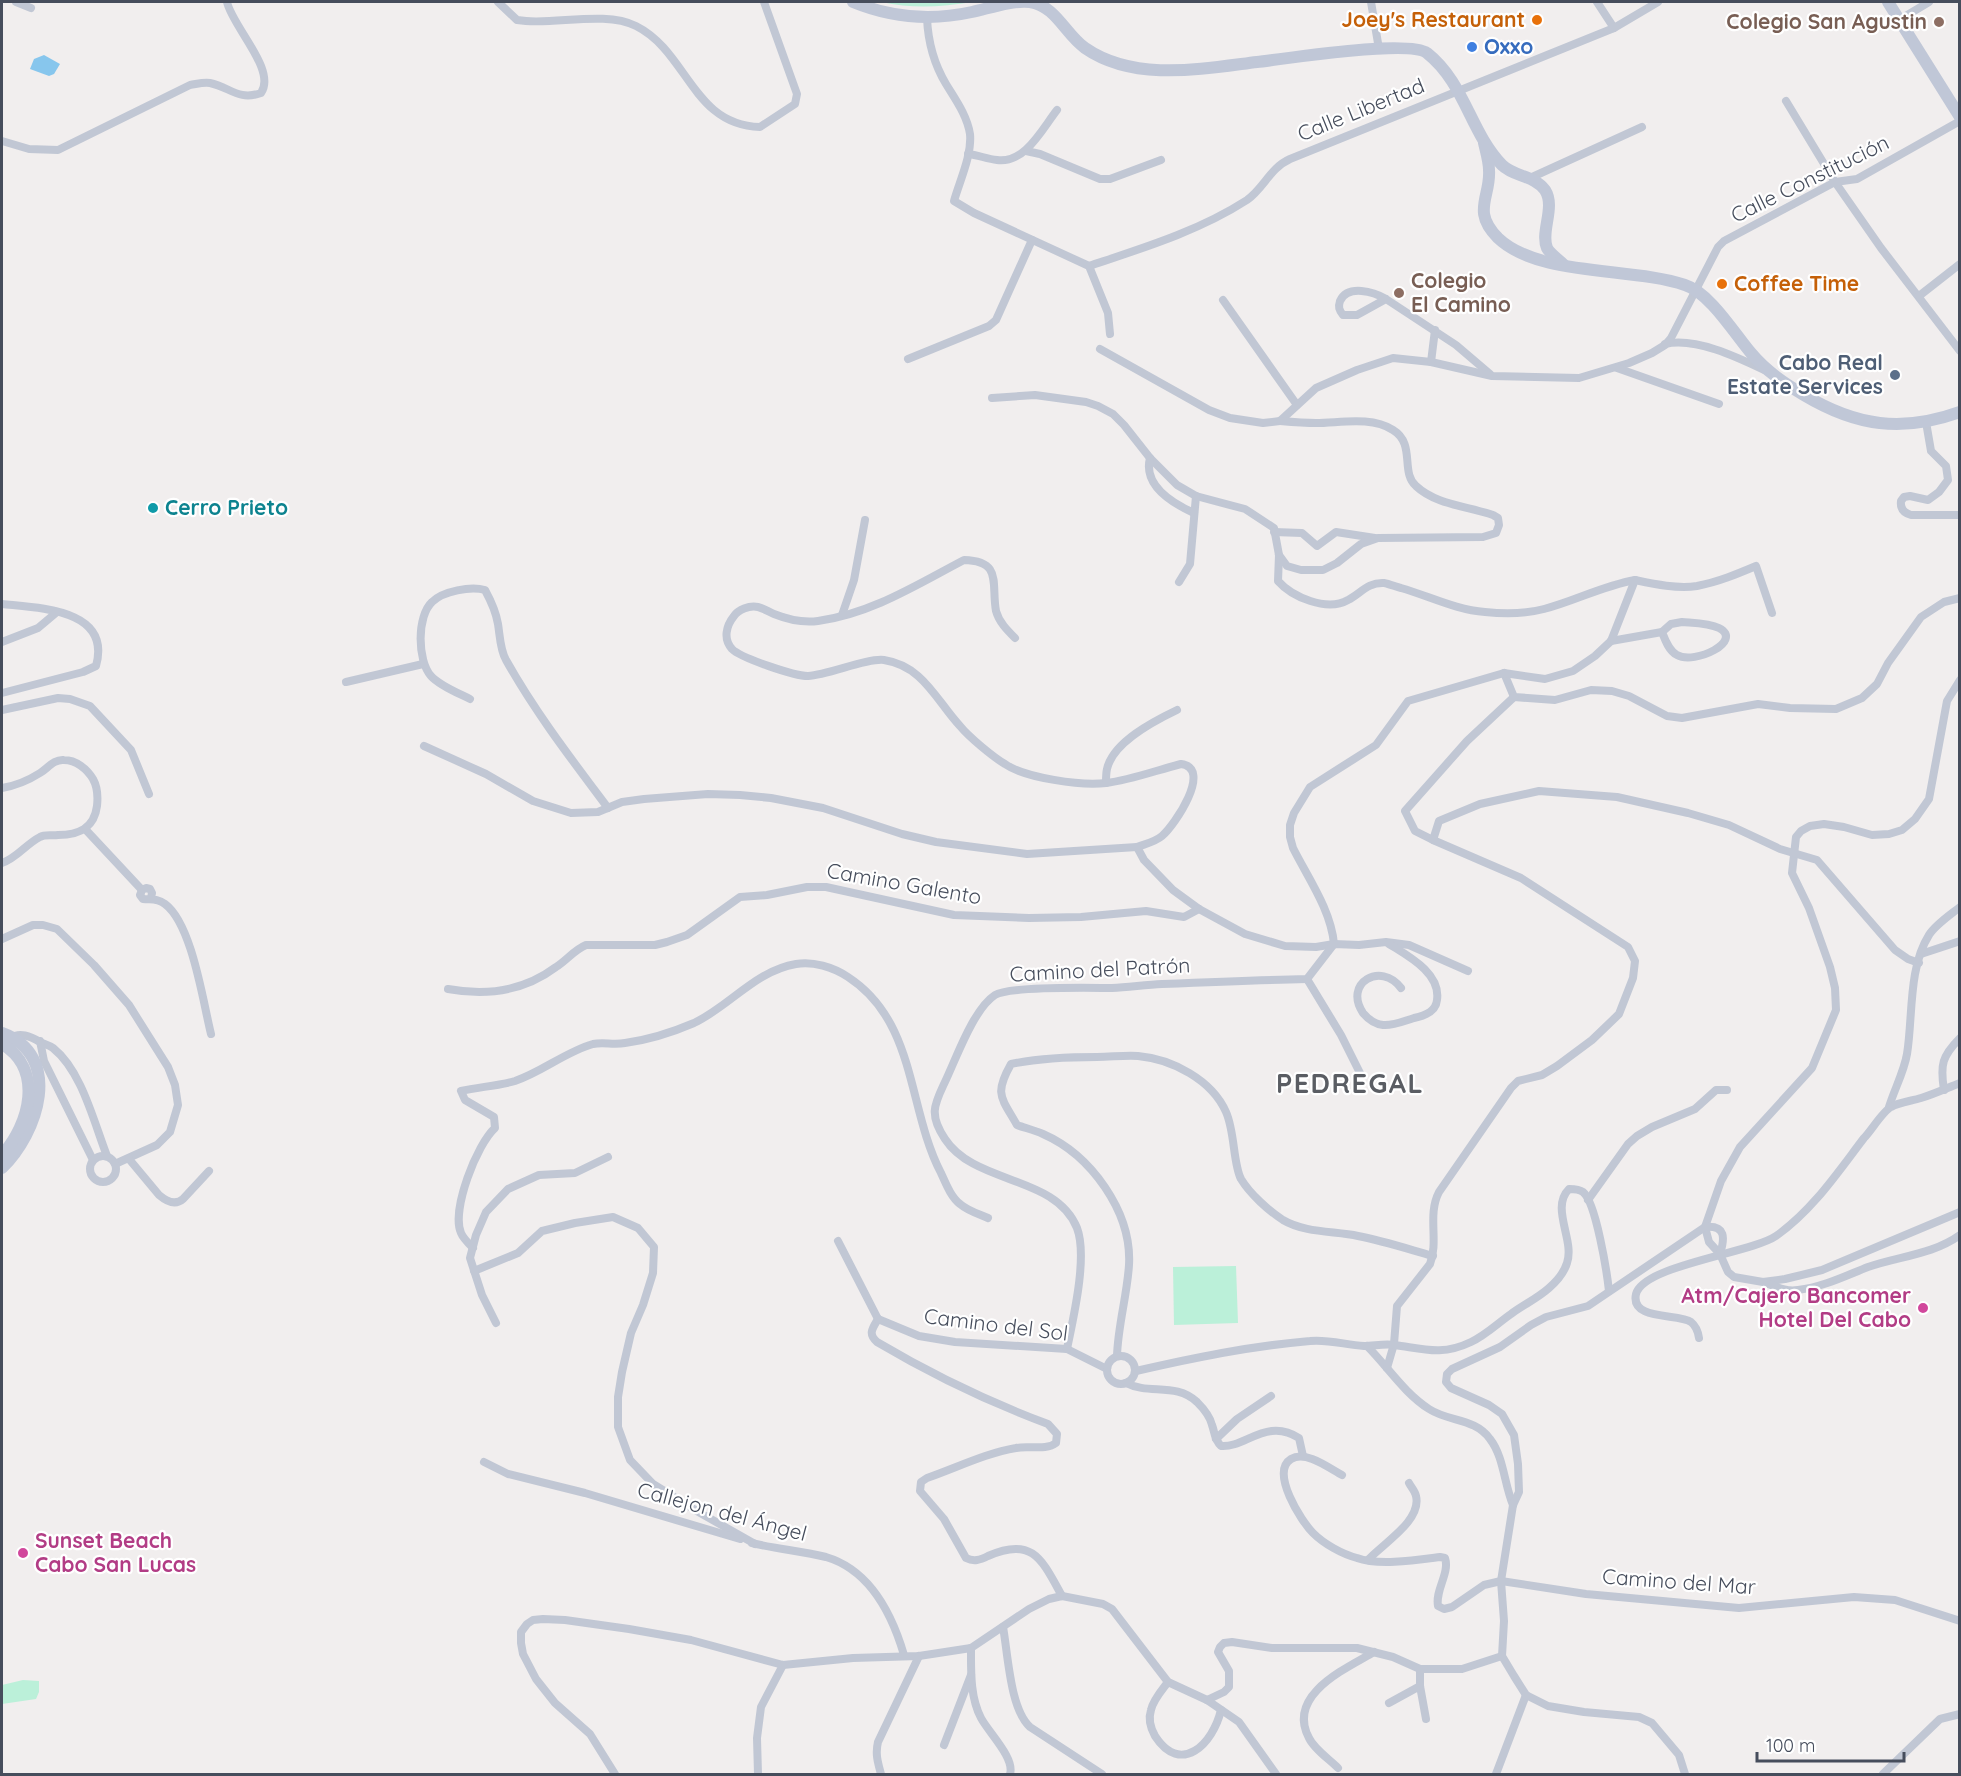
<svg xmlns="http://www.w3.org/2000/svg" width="1961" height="1776" viewBox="0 0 1961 1776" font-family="Quicksand,sans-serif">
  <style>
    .green { fill: #bbf0d9 }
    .water { fill: #87c6ed }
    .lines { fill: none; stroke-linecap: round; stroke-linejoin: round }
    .street { stroke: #c1c7d4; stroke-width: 8 }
    .secondary { stroke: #c0c7d7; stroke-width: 12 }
    .food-dot { fill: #e8710a; stroke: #fff; stroke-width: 2 }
    .education-dot { fill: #8d6e63; stroke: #fff; stroke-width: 2 }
    .shop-dot { fill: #3f7fe0; stroke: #fff; stroke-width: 2 }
    .service-dot { fill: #5c6f8a; stroke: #fff; stroke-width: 2 }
    .culture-dot { fill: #0f9aa8; stroke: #fff; stroke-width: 2 }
    .hotel-dot { fill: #d1479c; stroke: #fff; stroke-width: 2 }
    .labels { text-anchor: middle; stroke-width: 4.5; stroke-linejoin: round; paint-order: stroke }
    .food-label { font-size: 21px; font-weight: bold; fill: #c56008; stroke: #fff; text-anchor: end }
    .education-label { font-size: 21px; font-weight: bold; fill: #785e54; stroke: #fff; text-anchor: end }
    .shop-label { font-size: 21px; font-weight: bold; fill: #366cbe; stroke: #fff; text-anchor: start }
    .street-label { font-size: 21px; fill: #464d5c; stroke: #fff }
    .service-label { font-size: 21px; font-weight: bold; fill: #4e5e75; stroke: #fff; text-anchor: end }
    .culture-label { font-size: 21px; font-weight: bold; fill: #0d838f; stroke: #fff; text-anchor: start }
    .hotel-label { font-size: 21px; font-weight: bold; fill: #b23c85; stroke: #fff; text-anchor: end }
    .district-label { font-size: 27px; font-weight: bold; letter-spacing: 1.5px; fill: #5a5d63; stroke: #fff }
  </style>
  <rect width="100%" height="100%" fill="#f1eeee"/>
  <g class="green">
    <path d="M 881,2 L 973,2 C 941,7 913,9 881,2 Z"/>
    <polygon points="1236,1266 1238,1323 1174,1325 1173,1267"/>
    <polygon points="23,1680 39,1681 39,1692 36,1699 2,1704 2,1685"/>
  </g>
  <polygon class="water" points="44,55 60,64 54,74 49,76 30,69 34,59"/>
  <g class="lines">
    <g class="street">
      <polyline points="16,2 31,8"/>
      <path d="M 498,2 L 517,20 L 526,21 C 559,24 606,11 636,26 C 688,52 692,125 760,127 L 795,104 L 797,94 L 764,2"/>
      <polyline points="1371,2 1379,49"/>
      <polyline points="1597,2 1614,28"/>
      <path d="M 927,18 C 928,41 934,64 946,84 C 955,99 967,115 970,134 C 972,155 960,180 954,201 L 974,213 L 1089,266 L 1108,313 L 1110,334"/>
      <polyline points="1899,20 1929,2"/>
      <polyline points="1786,101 1835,182 1881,248 1960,351"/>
      <path d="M 2,141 L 29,149 L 58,150 L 190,85 C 197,84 203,82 210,83 C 230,87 238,101 261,93 C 277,70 232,26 227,2"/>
      <polyline points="1026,151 1040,154 1100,179 1110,179 1161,160"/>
      <path d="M 968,154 C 978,155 987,159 997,160 C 1025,164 1042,129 1057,110"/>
      <polyline points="1530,178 1642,127"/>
      <path d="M 1089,266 C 1143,248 1199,231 1247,200 C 1264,188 1270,168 1290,159 L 1614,28 L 1658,2"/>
      <polyline points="1919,296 1960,264"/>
      <path d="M 1386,299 L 1357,315 L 1343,315 C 1339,310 1338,307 1340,301 C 1348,284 1374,292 1386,299 L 1456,345 L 1490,374"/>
      <polyline points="1223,300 1297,405"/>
      <path d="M 1665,344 C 1695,337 1737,357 1764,370"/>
      <polyline points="1100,349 1209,410 1230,418 1263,423 1280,421 1316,388 1357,370 1393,358 1431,362 1492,376 1579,378 1629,363 1652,353 1665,345 1671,338 1718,247 1724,241 1835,182 1857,179 1960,121"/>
      <polyline points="908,359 989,326 996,320 1032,240"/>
      <polyline points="1431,362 1435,330"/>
      <polyline points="1617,368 1719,404"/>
      <path d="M 992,398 L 1035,395 L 1086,402 L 1098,406 L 1113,414 L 1124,425 L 1150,458 L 1177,485 L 1196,496 L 1245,509 L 1274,528 L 1279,555 L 1278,581 C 1292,597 1327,612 1348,600 C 1360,594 1368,582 1384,583 C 1390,584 1396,587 1401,588 C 1429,596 1456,610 1485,612 C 1504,614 1525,614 1544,609 C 1575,601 1602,586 1635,580"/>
      <path d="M 1926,422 L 1931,451 L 1946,466 L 1948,480 L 1939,492 L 1928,500 L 1910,496 L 1904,497 L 1901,501 C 1900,509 1904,513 1911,515 L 1960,515"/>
      <path d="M 1150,458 C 1143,485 1172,503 1194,513"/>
      <polyline points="1274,532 1302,533 1317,546 1336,532 1375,538"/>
      <path d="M 1279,555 L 1287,566 L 1301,570 L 1323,570 L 1337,563 L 1361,544 L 1378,538 L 1483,537 L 1496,533 L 1499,525 L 1498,518 L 1493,515 C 1468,506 1436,505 1416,486 C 1400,472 1416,444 1393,430 C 1371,416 1340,423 1316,423 C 1304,423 1292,422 1280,421"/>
      <polyline points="1179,582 1190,564 1196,496"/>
      <path d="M 2,604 C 39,608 112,609 96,666 L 83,672 L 2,693"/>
      <polyline points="842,615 854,580 865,520"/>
      <path d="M 1682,622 C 1693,623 1709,623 1719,628 C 1744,641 1695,665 1677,655 C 1669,651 1665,640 1662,632 L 1671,624 Z"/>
      <path d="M 1015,638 C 1007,630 999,622 996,611 C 991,584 1003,561 964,560 C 918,584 871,614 818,621 C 803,623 789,620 774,614 C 769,612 763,608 758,607 C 749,605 738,610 734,616 C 726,626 723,639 732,649 C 741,658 794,676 808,676 C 829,675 866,658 884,660 C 923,666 936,700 960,726 C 969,737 993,757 1005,764 C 1025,778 1082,786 1106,783 C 1131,780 1157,770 1181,764 C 1213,768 1175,825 1162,836 C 1155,842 1145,844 1137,847 L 1144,860 L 1173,890 L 1199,909 L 1245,934 L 1285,946 L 1316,947 L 1334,944 L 1359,945 L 1386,942 L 1409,945 L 1468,971"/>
      <polyline points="1611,641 1662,632"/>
      <polyline points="2,642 38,628 57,612"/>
      <polyline points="1504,673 1514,697 1555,700 1591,690 1612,691 1629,696 1667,716 1682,718 1758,704 1790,708 1836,709 1862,698 1877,684 1888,663 1921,617 1944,602 1960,598"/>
      <polyline points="1960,680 1947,701 1929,799 1915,819 1902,830 1889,834 1872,835 1844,827 1824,824 1810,826 1801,831 1796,837 1792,873 1809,908 1830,967 1835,988 1836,1010 1812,1068 1740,1147 1721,1181 1705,1227 1709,1242 1720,1254 1728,1272 1734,1277 1763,1282 1785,1279 1822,1270 1960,1212"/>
      <polyline points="346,682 423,664"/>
      <polyline points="1514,697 1467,741 1405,811 1415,831 1433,840 1439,821 1480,804 1539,791 1617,797 1688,813 1729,825 1780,849 1817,860 1895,950 1908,959 1919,963"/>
      <path d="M 470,699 C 458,693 440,686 431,676 C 417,660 417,616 432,602 C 443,591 471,586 485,590 C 491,601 496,612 498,624 C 500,636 500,650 506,660 C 535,712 572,760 608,808"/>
      <polyline points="2,710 58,698 70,699 90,706 131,750 149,794"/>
      <polyline points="424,746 486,774 533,801 571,813 598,812 622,802 644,799 708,794 740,795 771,798 823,808 902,834 936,842 1027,854 1137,847"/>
      <path d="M 1106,783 C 1106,779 1106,773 1107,769 C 1113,742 1154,721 1177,710"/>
      <path d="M 2,788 C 14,786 29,780 40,773 C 48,768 54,759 64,760 C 76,760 87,769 93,779 C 98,788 98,797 97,806 C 94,829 78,835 58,835 C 52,836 45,834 40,837 C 26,844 17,858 2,863"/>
      <polyline points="86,830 142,890"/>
      <path d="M 151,898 L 152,893 L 150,889 L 146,888 L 142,890 L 140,895 L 143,899 C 151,900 157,898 165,904 C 192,924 203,1002 211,1034"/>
      <polyline points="2,939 33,925 43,925 57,929 94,965 129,1005 168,1067 175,1085 178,1105 170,1132 157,1145 115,1164"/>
      <path d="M 1389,944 C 1408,956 1441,973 1437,1000 C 1436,1012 1424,1016 1414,1018 C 1404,1021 1393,1026 1383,1025 C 1375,1024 1368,1019 1363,1013 C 1343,983 1381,961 1401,988"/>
      <polyline points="1921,954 1960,941"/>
      <polyline points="1307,979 1341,1035 1360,1073"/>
      <path d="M 448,989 C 486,996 524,991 556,967 C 567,960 574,950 586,945 L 655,945 L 667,942 L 687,935 L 740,897 L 767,895 L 807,887 L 826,887 L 954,915 L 1029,918 L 1081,917 L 1146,911 L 1184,917 L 1199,909"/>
      <path d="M 10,1038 C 20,1032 30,1036 40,1042 C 44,1044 49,1045 53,1048 C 82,1071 94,1123 107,1156"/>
      <polyline points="40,1041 44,1061 93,1160"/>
      <path d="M 1944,1090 C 1940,1065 1942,1056 1960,1038"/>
      <path d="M 1889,1107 C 1894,1090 1904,1072 1907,1054 C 1913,1018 1908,968 1929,935 C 1935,925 1950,915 1960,907"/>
      <circle cx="103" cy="1169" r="13"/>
      <path d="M 129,1159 L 159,1195 C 166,1201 175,1206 183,1199 L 209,1171"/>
      <polyline points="1588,1200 1628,1144 1637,1136 1652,1127 1695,1109 1716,1090 1727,1090"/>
      <polyline points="838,1241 878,1319"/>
      <path d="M 473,1248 C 469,1244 463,1238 461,1233 C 451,1210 477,1144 495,1128 L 494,1117 L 465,1100 L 461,1091 C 478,1087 498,1086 515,1081 C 542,1072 565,1052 593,1044 C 603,1042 614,1045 625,1043 C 647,1040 673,1032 694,1023 C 730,1006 755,971 796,964 C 813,961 833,967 848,977 C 917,1022 907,1108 941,1173 C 946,1184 951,1197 960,1204 C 968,1211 979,1214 988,1218"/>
      <polyline points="474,1271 518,1253 542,1231 575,1223 613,1217 638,1228 654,1247 653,1273 643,1305 631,1333 622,1372 618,1397 618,1427 630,1460 653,1484 695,1510 755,1544"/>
      <path d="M 1766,1283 C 1777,1287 1786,1292 1798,1290 C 1823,1287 1845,1276 1868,1267 C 1899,1256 1932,1255 1960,1235"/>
      <path d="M 878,1319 C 872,1329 868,1334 877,1342 C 931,1374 989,1402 1048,1424 L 1057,1434 L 1056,1443 C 1046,1451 1028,1445 1016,1448 C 986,1453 956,1468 927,1478 L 921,1482 L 920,1491 L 944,1519 L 966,1558 C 974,1562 980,1560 988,1556 C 1033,1536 1042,1560 1062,1596"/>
      <polyline points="878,1319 919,1336 955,1342 1067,1349 1107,1369"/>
      <polyline points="496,1323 482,1295 470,1258 476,1235 486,1212 508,1189 539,1175 575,1173 608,1157"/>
      <path d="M 1699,1338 C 1698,1331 1696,1326 1691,1322 C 1679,1313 1630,1321 1636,1294 C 1644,1265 1751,1253 1776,1236 C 1812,1211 1838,1172 1864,1138 C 1871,1131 1883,1111 1891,1107 C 1899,1102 1912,1101 1921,1098 C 1934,1094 1947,1088 1960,1083"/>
      <path d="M 1367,1346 C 1388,1367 1404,1393 1429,1409 C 1449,1422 1475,1418 1490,1439 C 1504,1457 1504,1484 1513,1505"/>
      <path d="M 1067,1349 C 1073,1319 1088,1257 1077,1228 C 1056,1175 975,1185 945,1139 C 926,1111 937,1101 949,1073 C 959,1051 975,1008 995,995 C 1009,986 1091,988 1112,988 C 1129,987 1145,985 1162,984 C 1210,982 1258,980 1307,979 L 1334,944 C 1331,910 1308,878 1293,848 L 1290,837 L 1290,825 L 1294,813 L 1310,787 L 1376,745 L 1408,701 L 1504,673 L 1545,679 L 1573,671 L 1595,656 L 1611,641 L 1635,580 C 1654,584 1677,589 1697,586 C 1718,582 1737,574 1756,566 L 1772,613"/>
      <circle cx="1121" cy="1370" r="14"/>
      <path d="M 1117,1356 C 1118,1325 1127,1296 1129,1265 C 1132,1212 1091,1155 1043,1134 C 1034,1130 1025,1128 1017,1125 C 1001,1097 994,1094 1011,1064 C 1040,1058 1068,1057 1097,1057 C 1111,1057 1125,1055 1138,1056 C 1172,1059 1212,1080 1226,1112 C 1235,1132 1233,1164 1241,1179 C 1250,1194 1269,1211 1283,1220 C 1305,1233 1334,1231 1358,1236 C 1384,1241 1408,1249 1433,1256"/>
      <path d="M 1387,1368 L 1394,1344 L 1397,1306 L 1430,1264 C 1439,1241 1427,1215 1439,1192 L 1511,1088 L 1518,1081 L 1542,1075 L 1557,1066 L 1592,1040 L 1619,1014 L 1633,978 L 1635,961 L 1628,947 L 1521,878 L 1433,840"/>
      <path d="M 1136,1371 C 1193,1358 1250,1346 1310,1341 C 1328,1339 1346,1345 1364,1346 C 1374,1346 1385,1343 1395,1345 C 1424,1349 1442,1356 1471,1342 C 1486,1335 1498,1323 1511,1314 C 1523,1305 1538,1298 1549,1288 C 1557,1281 1564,1273 1567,1263 C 1575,1240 1550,1208 1569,1189 C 1574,1189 1579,1189 1583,1192 C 1596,1202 1607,1273 1609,1291"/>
      <path d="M 1126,1383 C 1149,1395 1176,1382 1197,1402 C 1203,1408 1210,1416 1212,1425 C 1215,1433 1214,1439 1221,1446 C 1245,1448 1267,1417 1299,1438 L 1303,1456"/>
      <polyline points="1216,1439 1237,1419 1271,1396"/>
      <polyline points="484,1462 508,1474 585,1493 740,1539"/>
      <path d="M 1342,1475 C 1329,1468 1306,1450 1291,1459 C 1270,1472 1301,1521 1313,1533 C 1324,1544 1342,1554 1357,1558 C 1379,1566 1417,1560 1440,1557 L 1445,1558 C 1450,1573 1435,1590 1438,1606 L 1444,1609 L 1452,1607 L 1484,1585 L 1501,1581 L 1586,1594 L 1739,1608 L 1854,1597 L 1895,1600 L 1960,1621"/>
      <path d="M 752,1543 C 776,1549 802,1551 826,1557 C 870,1570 892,1614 904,1655"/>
      <path d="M 1368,1560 C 1382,1544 1422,1521 1416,1496 C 1415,1491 1411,1487 1409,1483"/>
      <path d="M 1003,1627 C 1008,1654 1010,1709 1030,1727 L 1102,1774"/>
      <path d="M 971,1648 C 971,1671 970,1697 981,1718 C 989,1733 1015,1758 1010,1774"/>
      <polyline points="1420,1669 1420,1686 1426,1719"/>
      <path d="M 1168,1682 C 1162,1690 1153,1700 1151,1710 C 1148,1719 1150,1727 1155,1736 C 1181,1776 1213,1744 1221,1710"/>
      <polyline points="1207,1700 1224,1692 1229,1687 1229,1671 1218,1652 1220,1647 1224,1643 1232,1642 1272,1648 1357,1648 1393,1657 1420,1669 1462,1669 1502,1656"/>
      <polyline points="1389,1703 1420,1686"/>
      <polyline points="944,1745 971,1675"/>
      <path d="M 1338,1768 C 1329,1759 1314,1749 1309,1738 C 1286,1695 1345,1669 1374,1652"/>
      <polyline points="615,1774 590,1734 555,1703 536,1679 523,1654 521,1643 521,1632 527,1624 533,1620 543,1619 565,1620 629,1629 691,1640 783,1665 853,1658 919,1656 971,1648 1029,1609 1049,1599 1062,1596 1103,1604 1112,1609 1168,1682 1207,1700 1239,1722 1276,1774"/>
      <polyline points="758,1774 757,1738 761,1707 783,1665"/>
      <path d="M 881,1774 C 878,1763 875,1754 878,1742 L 919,1656"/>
      <polyline points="1496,1774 1526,1695"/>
      <path d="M 1685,1774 L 1679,1755 L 1652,1723 L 1639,1717 L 1584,1712 L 1548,1706 L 1526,1695 L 1514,1676 L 1502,1656 L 1504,1621 L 1501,1581 L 1513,1505 L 1519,1492 L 1518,1464 L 1514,1435 L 1502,1414 L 1489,1405 L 1451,1388 L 1446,1382 L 1447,1374 L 1452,1369 L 1500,1347 L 1531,1325 L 1546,1317 L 1588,1306 L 1705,1227 C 1726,1225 1725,1238 1720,1254"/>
      <polyline points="1883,1774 1940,1719 1960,1714"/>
    </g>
    <g class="secondary">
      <path d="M 853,2 C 892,18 931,21 972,12 C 990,8 1012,0 1030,2 C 1056,6 1065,34 1085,48 C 1134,82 1201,69 1257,62 C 1285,59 1408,39 1427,53 C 1465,83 1470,132 1502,165 C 1514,177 1534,175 1545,190 C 1556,207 1540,232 1547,248 C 1550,254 1558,259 1563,264"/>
      <polyline points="1888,2 1960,117"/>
      <path d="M 1484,143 C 1486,152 1489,161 1489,170 C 1491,197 1471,211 1498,238 C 1539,277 1633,267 1685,285 C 1710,293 1734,333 1751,353 C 1766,371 1784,383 1804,395 C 1856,426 1902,433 1960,412"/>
      <path d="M 2,1033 C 64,1056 38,1133 2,1168"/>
      <path d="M 2,1044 C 44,1069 30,1124 2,1155"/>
    </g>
  </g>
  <g class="food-dot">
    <circle cx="1537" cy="20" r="6"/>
    <circle cx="1722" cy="284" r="6"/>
  </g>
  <g class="education-dot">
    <circle cx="1939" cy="22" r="6"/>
    <circle cx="1399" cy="293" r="6"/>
  </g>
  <circle class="shop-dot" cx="1472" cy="47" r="6"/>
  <circle class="service-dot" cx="1895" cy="375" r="6"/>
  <circle class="culture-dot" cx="153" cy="508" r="6"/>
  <g class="hotel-dot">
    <circle cx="1923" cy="1308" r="6"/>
    <circle cx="23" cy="1553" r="6"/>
  </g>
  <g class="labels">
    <g class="food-label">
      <text x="1525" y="27">Joey's Restaurant</text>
      <text x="1734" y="291" text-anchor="start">Coffee Time</text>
    </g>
    <g class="education-label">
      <text x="1927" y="29">Colegio San Agustin</text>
      <text x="1411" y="288" text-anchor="start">Colegio<tspan x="1411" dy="24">El Camino</tspan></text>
    </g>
    <g class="shop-label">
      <text x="1484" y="54">Oxxo</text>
    </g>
    <g class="street-label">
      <text transform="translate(1361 110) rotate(-22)" y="7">Calle Libertad</text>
      <text transform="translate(1810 179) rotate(-26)" y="7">Calle Constitución</text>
      <text transform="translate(904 884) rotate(10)" y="7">Camino Galento</text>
      <text transform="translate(1100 970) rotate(-3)" y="7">Camino del Patrón</text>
      <text transform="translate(996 1325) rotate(7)" y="7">Camino del Sol</text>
      <text transform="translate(722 1512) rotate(15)" y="7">Callejon del Ángel</text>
      <text transform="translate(1679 1582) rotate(4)" y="7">Camino del Mar</text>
    </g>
    <g class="service-label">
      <text x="1883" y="370">Cabo Real<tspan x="1883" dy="24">Estate Services</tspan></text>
    </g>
    <g class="culture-label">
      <text x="165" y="515">Cerro Prieto</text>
    </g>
    <g class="hotel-label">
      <text x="1911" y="1303">Atm/Cajero Bancomer<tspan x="1911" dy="24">Hotel Del Cabo</tspan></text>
      <text x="35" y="1548" text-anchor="start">Sunset Beach<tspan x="35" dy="24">Cabo San Lucas</tspan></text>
    </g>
    <g class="district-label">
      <text x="1350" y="1093">PEDREGAL</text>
    </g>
  </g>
  <rect width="1961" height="1776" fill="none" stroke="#464d5c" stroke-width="6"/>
  <path d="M1757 1752v9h147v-9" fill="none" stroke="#464d5c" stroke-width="3"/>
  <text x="1766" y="1752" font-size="18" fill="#464d5c" stroke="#ffffff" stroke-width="4.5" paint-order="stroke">100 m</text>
</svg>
